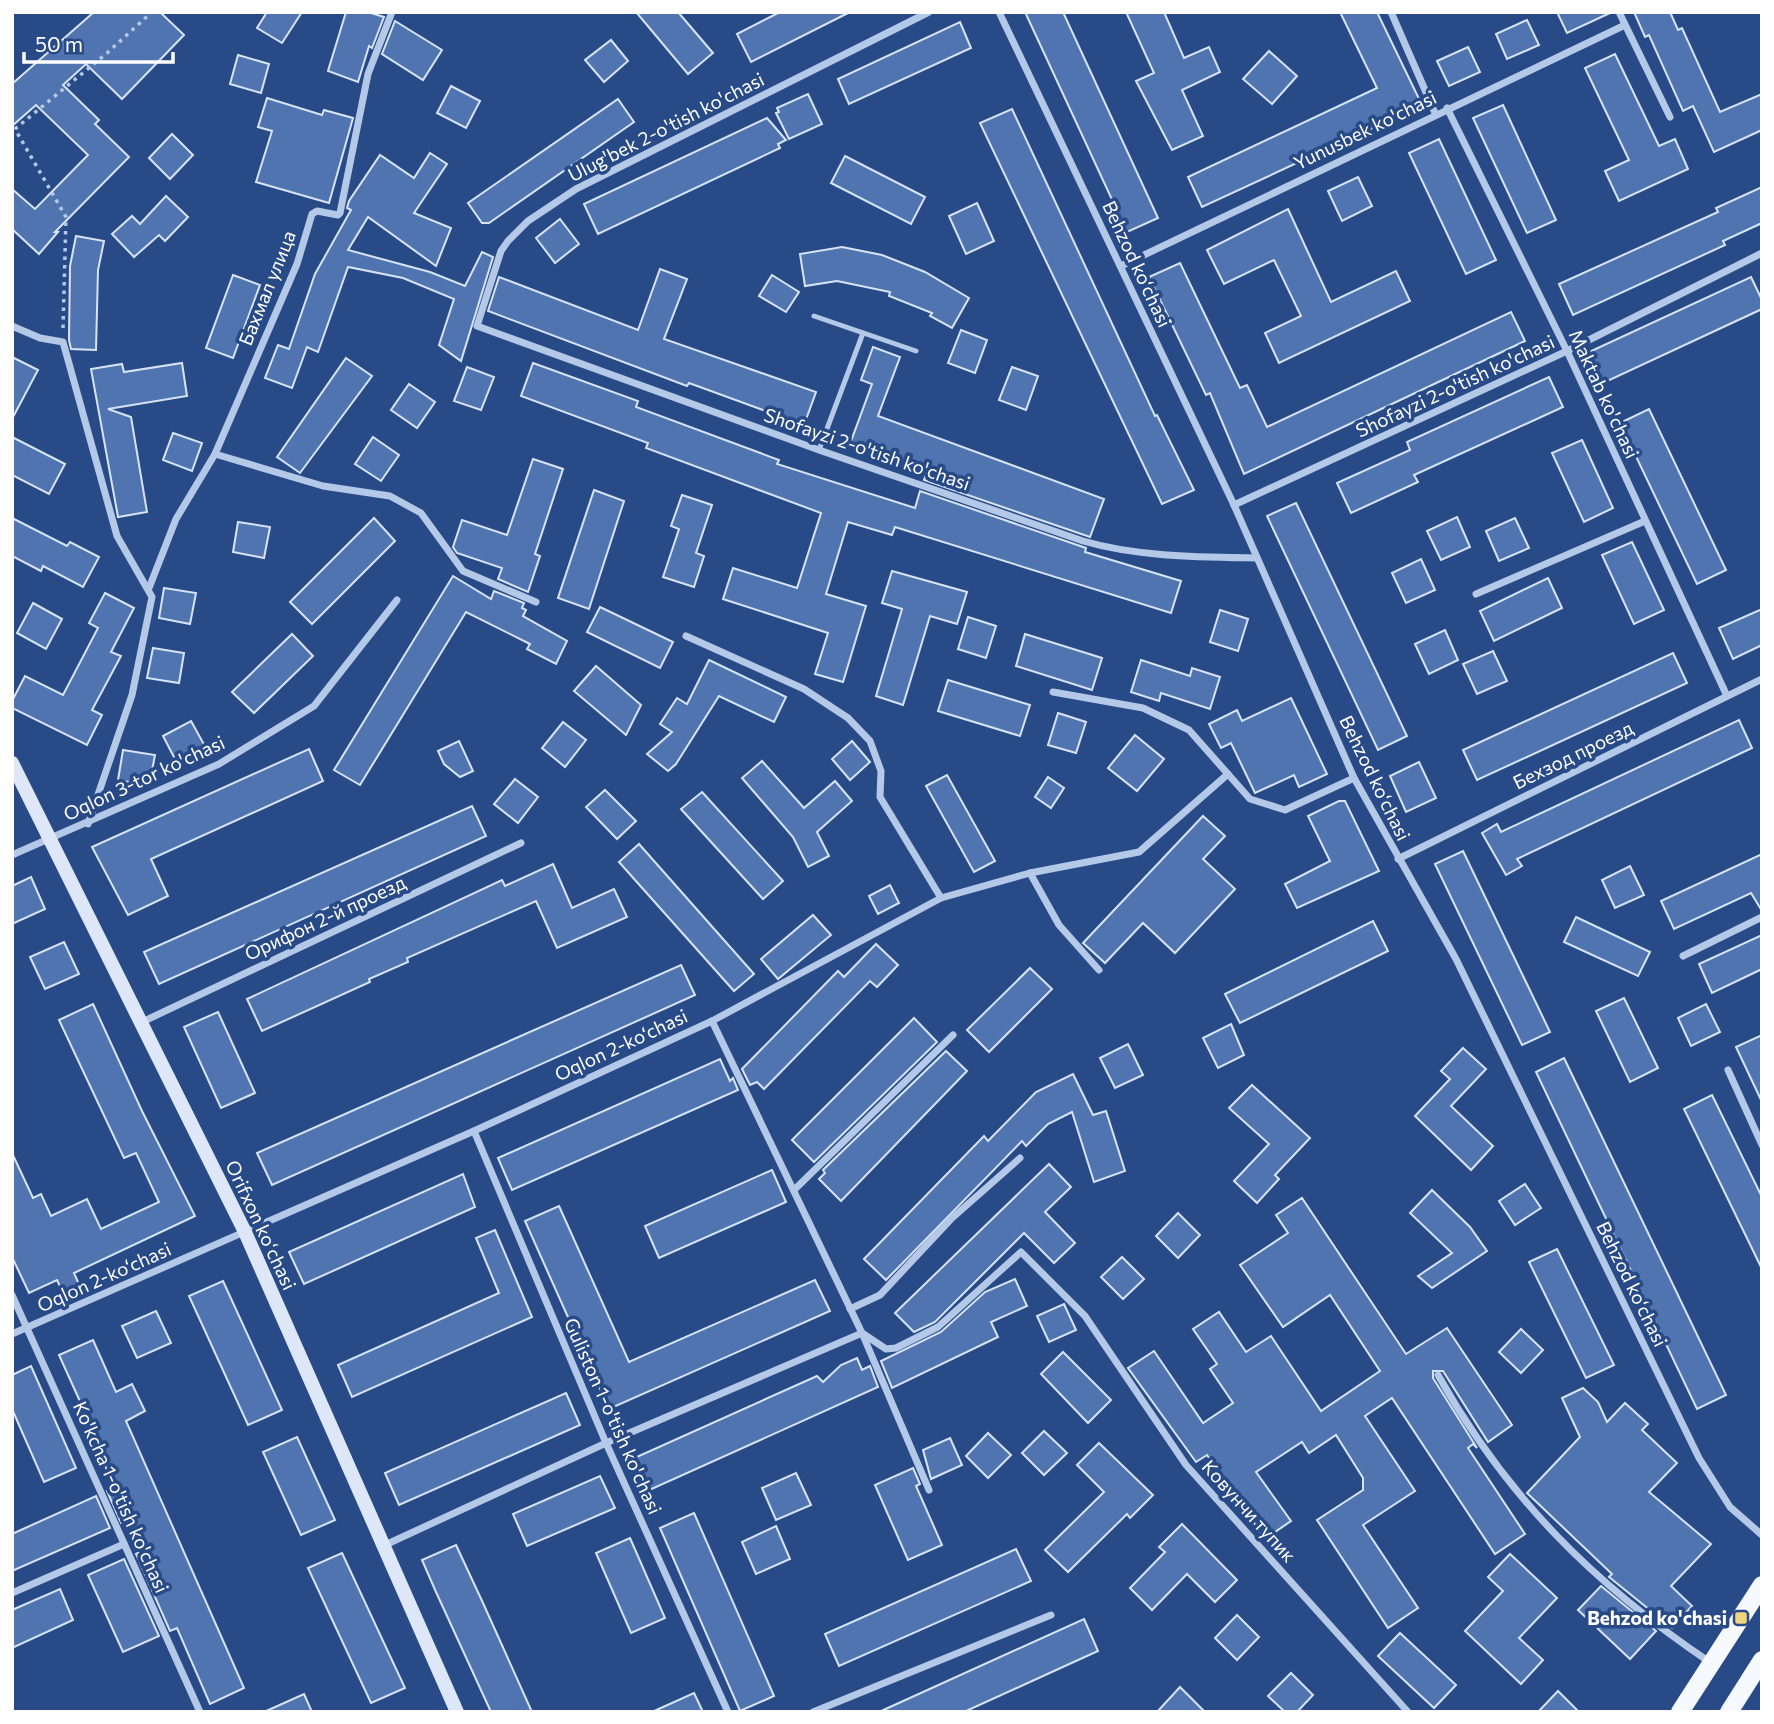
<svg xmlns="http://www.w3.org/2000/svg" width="1774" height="1724" viewBox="0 0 1774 1724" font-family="Commissioner,sans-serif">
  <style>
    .building { fill: #5074af; stroke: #d7e4f7; stroke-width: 2 }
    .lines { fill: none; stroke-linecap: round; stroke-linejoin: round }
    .path { stroke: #b4c8e8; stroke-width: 3.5; stroke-dasharray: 3.5 5; stroke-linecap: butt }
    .lane { stroke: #b4c8e8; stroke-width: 5 }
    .street { stroke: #b4c8e8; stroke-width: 7 }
    .secondary { stroke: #dee7f7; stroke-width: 14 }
    .primary { stroke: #f6f9fe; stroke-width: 18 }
    .poi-dot { fill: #f0d67a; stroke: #284b88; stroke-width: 2.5 }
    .labels { text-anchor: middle; stroke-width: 7; stroke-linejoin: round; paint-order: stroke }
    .street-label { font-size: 19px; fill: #fff; stroke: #284b88 }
    .poi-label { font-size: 19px; font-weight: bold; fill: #fff; stroke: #284b88; text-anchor: end }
  </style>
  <rect width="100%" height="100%" fill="#284b88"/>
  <g class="building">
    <polygon points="94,12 160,12 184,35 122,99 86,64 63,85 99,120 95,124 129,157 55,232 58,232 39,254 12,229 12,189 35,209 88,155 36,105 12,126 12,84"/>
    <polygon points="267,12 302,12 282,43 257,28"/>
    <polygon points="346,12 368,12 384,17 372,48 369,46 358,82 328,71"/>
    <polygon points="636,12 678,12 713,53 688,74"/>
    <polygon points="780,12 850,12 751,62 737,34"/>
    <polygon points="1025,12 1063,12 1158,218 1127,232"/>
    <polygon points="1126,12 1164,12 1184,58 1209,47 1220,72 1182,90 1203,136 1172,150 1136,81 1154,73"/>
    <polygon points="1340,12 1377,12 1422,105 1202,207 1188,177 1377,88"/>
    <polygon points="1557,12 1612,12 1567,33"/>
    <polygon points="1634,12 1670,12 1678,30 1682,28 1720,112 1762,94 1762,130 1714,152 1693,106 1683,111 1649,35 1645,37"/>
    <polygon points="1527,20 1539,45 1507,59 1496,34"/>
    <polygon points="395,21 442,50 423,80 382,54"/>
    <polygon points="960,22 971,48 849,104 838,79"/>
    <polygon points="611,40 628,61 604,82 585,60"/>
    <polygon points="1468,47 1480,72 1449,86 1437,61"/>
    <polygon points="1269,51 1297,76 1272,104 1243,79"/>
    <polygon points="1615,54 1659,146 1675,139 1688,169 1619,201 1605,171 1629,160 1585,68"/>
    <polygon points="238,55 269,64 261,93 230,84"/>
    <polygon points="451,86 480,101 466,128 437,113"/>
    <polygon points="808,94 822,124 789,139 776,113 779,112 777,108"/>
    <polygon points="267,98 322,115 324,110 353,118 329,203 256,182 272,131 258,127"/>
    <polygon points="618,99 634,122 489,223 482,223 468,203"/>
    <polygon points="1503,105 1556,220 1527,233 1473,118"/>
    <polygon points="1012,109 1155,416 1157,415 1194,490 1162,504 980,123"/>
    <polygon points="767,118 786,140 778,144 780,148 598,234 584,204"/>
    <polygon points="172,134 193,155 170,179 149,158"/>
    <polygon points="1439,139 1496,260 1466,274 1409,153"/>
    <polygon points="430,153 447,164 414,213 451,228 436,266 368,217 348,250 430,272 465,286 482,252 493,257 461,361 439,345 454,299 403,278 348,267 318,352 307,347 292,388 265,378 278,345 289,349 315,274 351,210 347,208 349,201 380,155 414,178"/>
    <polygon points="845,156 925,197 911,224 831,183"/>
    <polygon points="1358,177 1372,206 1342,221 1328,191"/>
    <polygon points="1762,187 1762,223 1723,241 1725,245 1573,315 1559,284 1718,212 1716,208"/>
    <polygon points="166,196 188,217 165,241 159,235 134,257 112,234 132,216 140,224"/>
    <polygon points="977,203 994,241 966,254 949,216"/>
    <polygon points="1288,209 1331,302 1396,271 1410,301 1279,363 1265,333 1301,316 1274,260 1224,284 1207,250"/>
    <polygon points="560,219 579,244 555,263 536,238"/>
    <polygon points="76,236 104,241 98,270 96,350 71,349 69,340 70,266"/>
    <polygon points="842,247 882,255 925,272 969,298 952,328 930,316 932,313 889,296 890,292 837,281 805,286 800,254"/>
    <polygon points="1180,263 1240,388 1247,385 1267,427 1511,312 1525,341 1244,474 1210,393 1206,395 1149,277"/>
    <polygon points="660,269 687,279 664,339 816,392 804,425 689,383 687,386 488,311 499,277 638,330"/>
    <polygon points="233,275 260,285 233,358 206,348"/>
    <polygon points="772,275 799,292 786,312 759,296"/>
    <polygon points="1751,277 1762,300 1762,309 1601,384 1587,353"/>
    <polygon points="961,330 987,340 975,373 948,363"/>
    <polygon points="873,347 900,357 878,416 1104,499 1090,537 924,480 927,472 850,444 872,384 861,380"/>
    <polygon points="12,357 38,370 12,419"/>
    <polygon points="346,358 372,376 300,473 277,457"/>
    <polygon points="182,363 187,396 108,409 131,417 147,512 118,517 91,369 122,364 124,372"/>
    <polygon points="533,363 638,401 636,407 779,460 777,464 915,508 920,491 1086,548 1085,552 1181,581 1171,613 895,527 892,535 848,522 826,594 866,606 843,682 815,674 828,633 723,599 733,568 797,588 821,513 646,448 648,443 521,396"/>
    <polygon points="467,367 494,377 481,410 454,401"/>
    <polygon points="1012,367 1038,376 1026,410 999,400"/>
    <polygon points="1549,377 1563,407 1414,475 1418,482 1351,513 1337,483 1410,450 1407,442"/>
    <polygon points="409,384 435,402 417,428 391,410"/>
    <polygon points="1649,409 1726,570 1697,584 1620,423"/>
    <polygon points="173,433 202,443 192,471 163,460"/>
    <polygon points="12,437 65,464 49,494 12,475"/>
    <polygon points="373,437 399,455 381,481 355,464"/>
    <polygon points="1582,440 1613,508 1584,522 1552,453"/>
    <polygon points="533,459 563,469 535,554 540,556 528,592 498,579 502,568 457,553 453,547 462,520 507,535"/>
    <polygon points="594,490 624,501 589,609 558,598"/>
    <polygon points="682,495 712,505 696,553 704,556 694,587 663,577 679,529 671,526"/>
    <polygon points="1296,503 1407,736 1378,750 1267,516"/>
    <polygon points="1457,517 1470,547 1441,560 1427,531"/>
    <polygon points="12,518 67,546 70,542 99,557 83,587 43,566 41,571 12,556"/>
    <polygon points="374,518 395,541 312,624 290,602"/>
    <polygon points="1515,518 1529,548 1499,561 1486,531"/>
    <polygon points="238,522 270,527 264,558 233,552"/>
    <polygon points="1632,542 1664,610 1634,624 1602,555"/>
    <polygon points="1421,559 1435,590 1406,603 1392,573"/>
    <polygon points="892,571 967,592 957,624 930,616 903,705 876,696 902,609 882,603"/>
    <polygon points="453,576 491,599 494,591 524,603 522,608 526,610 523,616 567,641 556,664 527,649 530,644 466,612 360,785 334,770"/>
    <polygon points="1548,578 1562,608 1494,641 1480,611"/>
    <polygon points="164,588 196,593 190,624 159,618"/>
    <polygon points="105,593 134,608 111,652 121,656 92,710 102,715 87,745 12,708 12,701 25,676 63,695 98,628 89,623"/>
    <polygon points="33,603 62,619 46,649 17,633"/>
    <polygon points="600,607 673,642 660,668 587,632"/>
    <polygon points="1762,609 1762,645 1733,659 1719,628"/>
    <polygon points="1220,610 1248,619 1238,651 1210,642"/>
    <polygon points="968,617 996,626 986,658 958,649"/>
    <polygon points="1445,630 1458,660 1429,674 1415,644"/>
    <polygon points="292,634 313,656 254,713 232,692"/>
    <polygon points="1025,634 1102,658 1092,690 1016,666"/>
    <polygon points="153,648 184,653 179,683 147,678"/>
    <polygon points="1493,651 1507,681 1477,694 1463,664"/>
    <polygon points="1673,653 1687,683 1477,780 1463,750"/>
    <polygon points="709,660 786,697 774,722 719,696 676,764 668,771 647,754 672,732 660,724 677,698 687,704"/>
    <polygon points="1141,660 1190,676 1192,668 1220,677 1210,709 1161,693 1159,701 1131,692"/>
    <polygon points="596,666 641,705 626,735 574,691"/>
    <polygon points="948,680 1030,705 1020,736 938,711"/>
    <polygon points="1291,698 1327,774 1299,787 1294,775 1255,793 1231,743 1221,748 1209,724 1237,710 1242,721"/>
    <polygon points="1058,713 1086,722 1076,753 1048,745"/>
    <polygon points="1739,720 1752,748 1517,859 1522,866 1506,875 1482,833 1497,824 1501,832"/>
    <polygon points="191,721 206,748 183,761 176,761 163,736"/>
    <polygon points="563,722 586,740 565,767 542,748"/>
    <polygon points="1135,735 1164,759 1137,791 1108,768"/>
    <polygon points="459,741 473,771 460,777 444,764 438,751"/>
    <polygon points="852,741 870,762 850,780 832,759"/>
    <polygon points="309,749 323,781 151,859 168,896 128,915 92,847"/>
    <polygon points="123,750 155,755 149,786 118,780"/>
    <polygon points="762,761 804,808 835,781 852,801 817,832 829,856 808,867 793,837 742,778"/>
    <polygon points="1419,762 1436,798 1406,812 1390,776"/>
    <polygon points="947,775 995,861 974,872 926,786"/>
    <polygon points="1048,777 1064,788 1051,808 1035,797"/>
    <polygon points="515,779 538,797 518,823 494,804"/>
    <polygon points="605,790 636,821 617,839 586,807"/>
    <polygon points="702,792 783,881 763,899 681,809"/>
    <polygon points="1339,801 1345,801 1379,871 1297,908 1285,884 1330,861 1308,816"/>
    <polygon points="472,806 486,836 159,984 144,952"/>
    <polygon points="1203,816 1225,836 1203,859 1235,889 1175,953 1143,923 1105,963 1083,943"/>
    <polygon points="639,844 754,974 734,991 619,862"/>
    <polygon points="1463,851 1550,1032 1522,1045 1435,864"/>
    <polygon points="1762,854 1762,911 1751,893 1674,929 1661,901"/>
    <polygon points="553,864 572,908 614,889 627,917 557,948 536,901 407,958 408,962 369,979 370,982 262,1031 247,999 502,880 505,886"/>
    <polygon points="1630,866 1644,895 1615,908 1602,880"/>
    <polygon points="31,877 45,909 12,924 12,886"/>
    <polygon points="890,885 899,903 878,914 869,896"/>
    <polygon points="813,915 831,935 778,979 761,959"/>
    <polygon points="1576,917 1650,952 1638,976 1564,942"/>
    <polygon points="1373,921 1388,951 1240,1023 1225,994"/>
    <polygon points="1762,935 1762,969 1712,993 1699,964"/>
    <polygon points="64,942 79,974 45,989 30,957"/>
    <polygon points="876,944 898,965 877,987 870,981 764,1089 757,1082 750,1085 742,1069 838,971 844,977"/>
    <polygon points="681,965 695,995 272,1185 257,1153"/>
    <polygon points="1030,968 1052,989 989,1052 967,1030"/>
    <polygon points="1624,998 1658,1068 1630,1082 1596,1011"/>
    <polygon points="93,1004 142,1111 195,1216 74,1273 81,1289 65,1297 57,1280 29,1293 12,1257 12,1153 33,1198 41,1194 51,1216 87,1199 101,1229 159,1202 136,1153 124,1158 59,1020"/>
    <polygon points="1706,1004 1720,1032 1691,1046 1678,1018"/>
    <polygon points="218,1012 255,1093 221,1108 184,1027"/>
    <polygon points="914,1018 937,1042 814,1162 792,1140"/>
    <polygon points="1231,1024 1244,1055 1218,1068 1203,1038"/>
    <polygon points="1762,1035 1762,1102 1736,1047"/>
    <polygon points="1128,1044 1143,1075 1115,1088 1100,1058"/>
    <polygon points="1463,1048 1486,1069 1451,1106 1493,1146 1471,1170 1415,1116 1450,1079 1441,1071"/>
    <polygon points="946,1051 967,1071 841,1201 819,1179 825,1173 823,1170"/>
    <polygon points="1564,1058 1726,1395 1697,1409 1536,1072"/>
    <polygon points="720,1059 730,1081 733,1078 738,1090 512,1190 498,1158"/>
    <polygon points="1073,1074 1093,1115 1106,1111 1125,1171 1094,1182 1072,1112 1048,1124 1026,1146 1022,1141 886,1280 864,1259 984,1136 988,1141 1036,1092"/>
    <polygon points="1252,1085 1310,1138 1275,1175 1279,1179 1257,1203 1234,1181 1269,1144 1229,1108"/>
    <polygon points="1712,1095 1762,1197 1762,1269 1684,1109"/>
    <polygon points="1049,1164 1071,1187 1045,1212 1075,1243 1054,1263 1024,1233 935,1322 914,1332 895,1313"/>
    <polygon points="772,1170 786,1202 659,1258 645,1226"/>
    <polygon points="463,1174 475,1207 304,1284 289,1252"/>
    <polygon points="1525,1184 1541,1208 1515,1225 1499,1201"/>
    <polygon points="1432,1190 1470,1227 1487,1251 1432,1288 1418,1276 1452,1253 1410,1213"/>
    <polygon points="1302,1198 1406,1354 1447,1328 1512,1425 1488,1442 1443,1371 1433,1371 1433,1378 1477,1448 1473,1444 1468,1448 1525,1534 1495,1554 1392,1398 1365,1416 1415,1491 1363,1525 1418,1608 1388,1628 1317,1520 1363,1490 1363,1478 1336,1435 1309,1453 1302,1442 1256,1472 1291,1521 1265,1539 1207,1455 1196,1462 1128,1368 1154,1351 1203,1423 1233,1403 1210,1369 1217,1364 1193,1329 1219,1312 1246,1352 1271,1336 1321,1411 1380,1371 1330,1295 1283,1327 1240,1265 1288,1233 1276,1215"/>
    <polygon points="559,1206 629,1362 815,1280 830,1311 609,1409 525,1221"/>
    <polygon points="1178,1213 1200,1235 1178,1258 1156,1236"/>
    <polygon points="495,1230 532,1317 352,1397 338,1365 499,1293 476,1238"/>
    <polygon points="1557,1249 1614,1365 1586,1378 1529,1262"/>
    <polygon points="1122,1257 1144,1279 1123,1299 1101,1277"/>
    <polygon points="1015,1279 1027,1306 991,1322 998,1337 892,1388 881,1361 941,1332 985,1292"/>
    <polygon points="223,1281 282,1410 248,1425 189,1296"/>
    <polygon points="1064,1304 1076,1330 1049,1342 1037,1316"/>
    <polygon points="156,1311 171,1343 137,1358 122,1326"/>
    <polygon points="1521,1329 1543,1350 1521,1373 1499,1352"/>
    <polygon points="93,1340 116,1392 132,1384 145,1411 126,1421 244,1688 210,1704 177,1628 170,1631 136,1554 141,1551 127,1520 121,1523 107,1491 115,1488 99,1452 102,1450 59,1355"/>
    <polygon points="1063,1352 1111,1400 1088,1423 1041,1374"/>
    <polygon points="857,1358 862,1370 870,1366 878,1387 645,1492 630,1460 817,1376 823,1382 841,1365"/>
    <polygon points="31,1366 76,1468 44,1482 12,1409 12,1375"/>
    <polygon points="1583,1388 1598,1402 1607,1422 1625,1403 1648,1424 1642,1430 1677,1463 1649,1492 1711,1544 1671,1586 1692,1606 1672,1628 1609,1577 1612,1574 1527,1493 1580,1437 1562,1398"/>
    <polygon points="566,1393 580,1425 399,1505 385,1473"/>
    <polygon points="1044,1431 1067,1453 1044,1475 1022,1453"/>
    <polygon points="988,1433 1011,1455 988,1478 966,1456"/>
    <polygon points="297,1437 335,1520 301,1535 263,1452"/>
    <polygon points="950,1438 962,1465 931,1479 923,1450"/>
    <polygon points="1099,1443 1153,1495 1130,1518 1127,1514 1068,1572 1045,1550 1104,1492 1077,1465"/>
    <polygon points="913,1468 920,1484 916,1486 942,1545 908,1560 875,1485"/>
    <polygon points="796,1473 811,1505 776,1520 762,1488"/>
    <polygon points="600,1476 615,1508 527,1546 513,1514"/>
    <polygon points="96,1496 110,1528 12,1571 12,1534"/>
    <polygon points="694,1513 774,1696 740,1711 660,1528"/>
    <polygon points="1182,1524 1237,1580 1215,1602 1187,1574 1152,1610 1130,1588 1165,1552 1159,1547"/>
    <polygon points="776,1526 790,1559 756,1574 742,1542"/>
    <polygon points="630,1538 665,1618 631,1633 596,1553"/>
    <polygon points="456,1545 483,1603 532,1712 491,1712 436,1592 422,1560"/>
    <polygon points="1016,1549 1031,1581 839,1666 825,1634"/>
    <polygon points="342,1553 405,1688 371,1703 308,1568"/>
    <polygon points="1510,1554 1557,1598 1519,1638 1543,1660 1521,1684 1465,1631 1503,1591 1488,1577"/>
    <polygon points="124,1559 159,1636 123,1652 88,1575"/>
    <polygon points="1601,1586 1656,1631 1630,1659 1578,1610"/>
    <polygon points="60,1589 73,1620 12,1648 12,1610"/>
    <polygon points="1237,1615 1259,1637 1237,1660 1215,1638"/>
    <polygon points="1084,1619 1098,1651 1054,1671 964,1712 879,1712"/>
    <polygon points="1400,1633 1456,1685 1434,1708 1378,1656"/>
    <polygon points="1291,1673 1313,1695 1297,1712 1285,1712 1268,1696"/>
    <polygon points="1180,1687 1205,1712 1157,1712"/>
    <polygon points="1558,1691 1579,1712 1538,1712"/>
    <polygon points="694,1693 703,1712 652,1712"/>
    <polygon points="304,1694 312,1712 264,1712"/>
  </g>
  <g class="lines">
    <polyline class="path" points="63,328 66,217 15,129 107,53 152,12"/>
    <g class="lane">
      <polyline points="814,316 916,351"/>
      <polyline points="819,450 863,333"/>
    </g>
    <g class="street">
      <path d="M 929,12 L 576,189 L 528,221 L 508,241 L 501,251 L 477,326 L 819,450 L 1083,541 C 1138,557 1200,557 1257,558"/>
      <polyline points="999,12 1234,505 1354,778 1456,959 1699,1458 1730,1507 1762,1535"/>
      <polyline points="1391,12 1435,113"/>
      <polyline points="1619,12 1670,117"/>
      <polyline points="1447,108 1567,351 1727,696"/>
      <polyline points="1121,266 1625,25"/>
      <polyline points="12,326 40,338 63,342 117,536 152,597 132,695 88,824"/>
      <polyline points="215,454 323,486 390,496 421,513 463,571 536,602"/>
      <polyline points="1234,505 1567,351 1762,253"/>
      <polyline points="149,588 176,519 215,454 297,264 312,214 317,211 338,215 340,213 368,74 392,12"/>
      <polyline points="1476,594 1645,521"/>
      <polyline points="686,636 804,689 848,718 870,741 881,771 880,797 941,898"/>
      <polyline points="1053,692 1143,708 1189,730 1250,799 1285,810 1354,778"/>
      <polyline points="12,855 219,764 314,706 397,600"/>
      <polyline points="1398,859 1762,679"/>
      <polyline points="1030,873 1059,925 1099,970"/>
      <polyline points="1683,956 1762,917"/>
      <polyline points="712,1021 862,1333 929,1490"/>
      <polyline points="142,1022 521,843"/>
      <polyline points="1728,1070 1762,1145"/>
      <polyline points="474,1131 606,1443 728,1712"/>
      <polyline points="794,1190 953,1035"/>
      <polyline points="12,1295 200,1712"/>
      <polyline points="850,1309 880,1295 951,1219 1020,1158"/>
      <polyline points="12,1334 474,1131 712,1021 941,898 1030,873 1139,852 1228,774"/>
      <path d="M 1438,1375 C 1507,1498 1595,1585 1711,1663"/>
      <polyline points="385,1545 606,1443 862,1333 886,1349 896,1348 938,1327 1021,1252 1085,1316 1186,1465 1408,1712"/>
      <polyline points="12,1593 124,1544"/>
      <polyline points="813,1712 1051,1615"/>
    </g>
    <polyline class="secondary" points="12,763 245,1232 457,1712"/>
    <g class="primary">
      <polyline points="1680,1712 1762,1585"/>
      <polyline points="1729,1712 1762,1660"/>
    </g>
  </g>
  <rect class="poi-dot" x="1734" y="1611" width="14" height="14" rx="3.5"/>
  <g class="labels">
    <g class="street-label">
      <text transform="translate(666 127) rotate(-27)" y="7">Ulug'bek 2-o'tish ko'chasi</text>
      <text transform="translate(1365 130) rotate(-26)" y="7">Yunusbek ko'chasi</text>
      <text transform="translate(1137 264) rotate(65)" y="7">Behzod ko‘chasi</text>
      <text transform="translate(267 288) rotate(-68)" y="7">Бахмал улица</text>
      <text transform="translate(1455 386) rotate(-25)" y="7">Shofayzi 2-o'tish ko'chasi</text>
      <text transform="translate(1604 394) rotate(65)" y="7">Maktab ko'chasi</text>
      <text transform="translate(867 449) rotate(19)" y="7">Shofayzi 2-o'tish ko'chasi</text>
      <text transform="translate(1573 755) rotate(-26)" y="7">Бехзод проезд</text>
      <text transform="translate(144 778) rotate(-25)" y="7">Oqlon 3-tor ko'chasi</text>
      <text transform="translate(1375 778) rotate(64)" y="7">Behzod ko‘chasi</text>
      <text transform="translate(325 918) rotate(-25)" y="7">Орифон 2-й проезд</text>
      <text transform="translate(621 1045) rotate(-25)" y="7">Oqlon 2-ko‘chasi</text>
      <text transform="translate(261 1225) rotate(65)" y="7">Orifxon koʻchasi</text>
      <text transform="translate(104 1277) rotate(-24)" y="7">Oqlon 2-ko‘chasi</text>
      <text transform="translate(1632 1284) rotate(64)" y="7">Behzod ko‘chasi</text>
      <text transform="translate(613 1416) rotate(66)" y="7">Guliston 1-o'tish ko'chasi</text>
      <text transform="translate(121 1497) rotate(66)" y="7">Ko'kcha 1-o'tish ko'chasi</text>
      <text transform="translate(1249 1511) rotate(48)" y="7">Ковунчи тупик</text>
    </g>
    <g class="poi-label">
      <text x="1727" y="1625">Behzod ko'chasi</text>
    </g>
  </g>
  <rect width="1774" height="1724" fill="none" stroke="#ffffff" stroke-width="28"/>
  <path d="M24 52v10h149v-10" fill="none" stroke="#ffffff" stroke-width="3.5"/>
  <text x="35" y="52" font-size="21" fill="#ffffff" stroke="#284b88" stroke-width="5" paint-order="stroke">50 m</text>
</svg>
